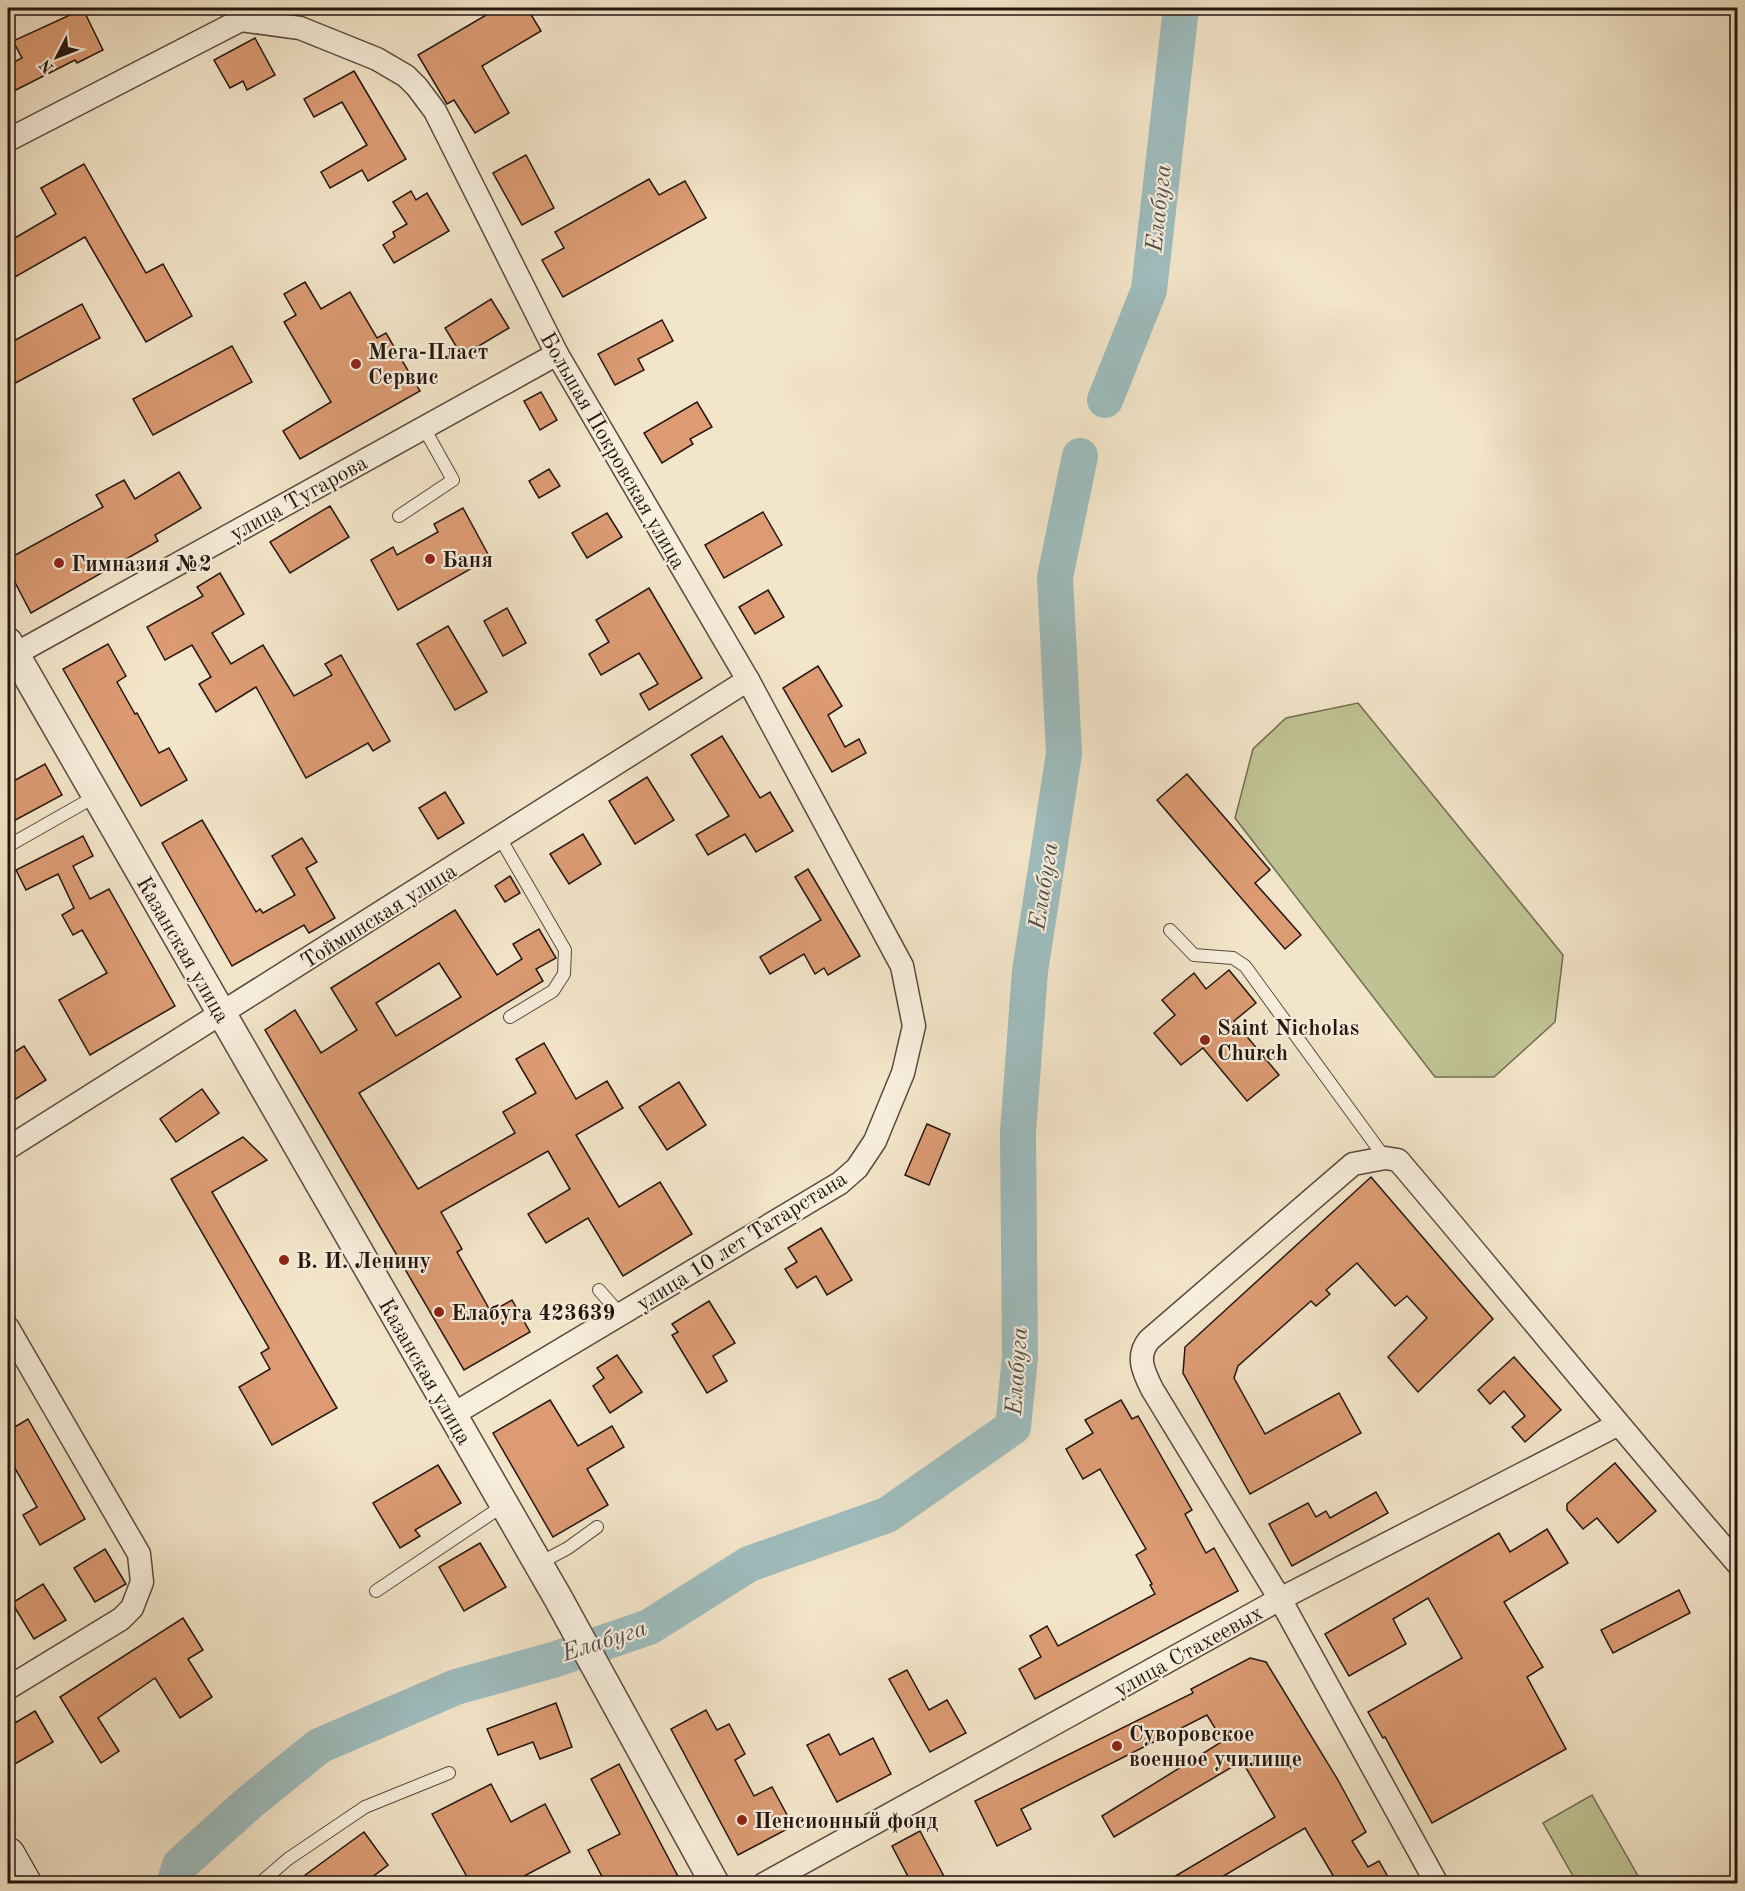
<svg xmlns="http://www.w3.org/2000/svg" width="1745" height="1891" viewBox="0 0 1745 1891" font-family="'Old Standard TT',serif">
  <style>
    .grass { fill: #bfc394; stroke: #726c52; stroke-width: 1.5 }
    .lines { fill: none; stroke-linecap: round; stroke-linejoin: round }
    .river { stroke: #9ebdbe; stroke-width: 36 }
    .building { fill: #dc9b73; stroke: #241610; stroke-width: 1.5; fill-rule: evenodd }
    .service-casing { stroke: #584a3e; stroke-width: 14 }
    .minor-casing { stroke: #584a3e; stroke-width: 25 }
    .tertiary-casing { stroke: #584a3e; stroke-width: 31 }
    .secondary-casing { stroke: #241610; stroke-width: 35 }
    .service { stroke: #f7eedc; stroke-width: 12 }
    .minor { stroke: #f7eedc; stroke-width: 22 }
    .tertiary { stroke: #f7eedc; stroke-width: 28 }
    .secondary { stroke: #f7eedc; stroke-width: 33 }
    .poi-dot { fill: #8f2418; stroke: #f7eedc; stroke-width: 2 }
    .labels { text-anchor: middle; stroke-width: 4.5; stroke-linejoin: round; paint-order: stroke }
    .poi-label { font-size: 22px; font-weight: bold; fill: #241610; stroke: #f7eedc; text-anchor: start }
    .street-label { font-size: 22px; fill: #241610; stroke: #f7eedc }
    .water-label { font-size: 24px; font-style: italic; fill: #4f504d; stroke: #f7eedc }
  </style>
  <rect width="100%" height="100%" fill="#f3e5c9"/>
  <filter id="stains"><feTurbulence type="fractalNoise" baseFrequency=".00333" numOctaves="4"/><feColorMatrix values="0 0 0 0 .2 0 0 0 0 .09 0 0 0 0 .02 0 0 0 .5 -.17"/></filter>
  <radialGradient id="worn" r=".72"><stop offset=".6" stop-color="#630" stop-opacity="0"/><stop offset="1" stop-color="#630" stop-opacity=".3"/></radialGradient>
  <g class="grass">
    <polygon points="1358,703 1563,955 1555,1022 1494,1077 1435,1077 1235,818 1253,749 1286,718"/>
    <polygon points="1592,1795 1642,1883 1577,1883 1543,1823"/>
  </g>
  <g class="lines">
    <g class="river">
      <polyline points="1105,400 1149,290 1181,8"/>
      <polyline points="174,1884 180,1865 250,1802 319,1746 456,1687 553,1660 649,1627 749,1564 887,1515 1013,1427 1020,1357 1018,1132 1030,971 1064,754 1055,577 1080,456"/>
    </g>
  </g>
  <g class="building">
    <polygon points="498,8 527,8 541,31 482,66 509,113 475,133 454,100 447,104 418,55"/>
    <polygon points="83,9 103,50 77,63 75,60 8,94 8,65 22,58 13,41"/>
    <polygon points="255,38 275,75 247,90 243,81 230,88 214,60"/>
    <polygon points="354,71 406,159 368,181 362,170 330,188 321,172 367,145 342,102 314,117 304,99"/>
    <polygon points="526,155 554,208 522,225 493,173"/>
    <polygon points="84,164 146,273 163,264 192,316 146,342 85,237 8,281 8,242 56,214 41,188"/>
    <polygon points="649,179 659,195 685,181 706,218 563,297 542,260 564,248 555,232"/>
    <polygon points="411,191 416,200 427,193 449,231 394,263 383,245 395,237 393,232 407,224 393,202"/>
    <polygon points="305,282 321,309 350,292 377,338 386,333 420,391 300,459 283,431 331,402 284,322 296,315 284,294"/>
    <polygon points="491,299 509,328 462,356 445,328"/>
    <polygon points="82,304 100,338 8,387 8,344"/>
    <polygon points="662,320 673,341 638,359 644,370 615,385 598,354"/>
    <polygon points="232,346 252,382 153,435 133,399"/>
    <polygon points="541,392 557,420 540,430 524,401"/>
    <polygon points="697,402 712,427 690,439 693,444 662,463 644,433"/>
    <polygon points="549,469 560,486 539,498 529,481"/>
    <polygon points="179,472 201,508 155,535 158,541 31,613 8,569 8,559 103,507 96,495 124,480 135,499"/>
    <polygon points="330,506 349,537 290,573 270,542"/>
    <polygon points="463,508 490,558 398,610 371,560 393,547 397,555 438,532 434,524"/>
    <polygon points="763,512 782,545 724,578 705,545"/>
    <polygon points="607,513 622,537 587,558 572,533"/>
    <polygon points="220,573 244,614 212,633 231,664 263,645 294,696 332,675 325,664 341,655 390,741 373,751 368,743 306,778 256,687 216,712 199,684 211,677 192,645 165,660 147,627 203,596 197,587"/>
    <polygon points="649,588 702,678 649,710 640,694 658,684 639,653 601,675 589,654 609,642 596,620"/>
    <polygon points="768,590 784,617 755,634 739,607"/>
    <polygon points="507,608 526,643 503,656 484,621"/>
    <polygon points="448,626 487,692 455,710 417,644"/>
    <polygon points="108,644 126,676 117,682 135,714 137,713 159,753 169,748 187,780 141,806 63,669"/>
    <polygon points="818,666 842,706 828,715 845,747 859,739 866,753 832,772 783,688"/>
    <polygon points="722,736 760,798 770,792 793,831 756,852 745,834 708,855 696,835 729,816 691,755"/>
    <polygon points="45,764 62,795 8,824 8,784"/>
    <polygon points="1187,774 1270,870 1255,883 1301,935 1285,949 1157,800"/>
    <polygon points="647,777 674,820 635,844 609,801"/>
    <polygon points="445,792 464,823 438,839 419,808"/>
    <polygon points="202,820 256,912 260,909 263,913 295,895 272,856 302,838 317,862 306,868 335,918 309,933 304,925 232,966 162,843"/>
    <polygon points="583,834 601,864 569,884 550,854"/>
    <polygon points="83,836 93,856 73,866 90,899 109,889 175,1006 90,1055 59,1000 107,973 82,930 73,935 62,915 74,908 58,874 26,890 16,870"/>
    <polygon points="808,869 860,956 828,975 824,968 815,974 804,954 770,974 760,957 821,920 795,877"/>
    <polygon points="510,876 520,893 505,902 495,886"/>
    <path d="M 455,910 L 497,975 L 522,959 L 513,944 L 539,929 L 556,958 L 536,969 L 543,981 L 359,1093 L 418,1189 L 515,1133 L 503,1112 L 536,1093 L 516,1059 L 544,1043 L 576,1099 L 607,1081 L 623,1108 L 576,1135 L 619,1207 L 660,1182 L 692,1234 L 623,1276 L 588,1218 L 546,1243 L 528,1214 L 570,1189 L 548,1151 L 441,1212 L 462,1249 L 457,1252 L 491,1312 L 512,1300 L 530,1332 L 464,1370 L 265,1030 L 295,1010 L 321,1053 L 357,1030 L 331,988 ZM 439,963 L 461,997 L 396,1036 L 376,1003 Z"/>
    <polygon points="1229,970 1256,1003 1234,1021 1279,1075 1247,1101 1203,1048 1181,1065 1154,1033 1175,1015 1162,1000 1194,973 1206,989"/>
    <polygon points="24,1046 46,1080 8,1104 8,1056"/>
    <polygon points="679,1082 706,1125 667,1150 639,1107"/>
    <polygon points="202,1089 219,1113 176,1142 160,1119"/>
    <polygon points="927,1124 950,1134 929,1185 905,1175"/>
    <polygon points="243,1137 267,1160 212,1192 337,1408 272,1445 239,1387 270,1369 261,1353 269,1348 171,1179"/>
    <polygon points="1371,1177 1493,1319 1418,1392 1388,1357 1427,1318 1407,1296 1395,1306 1357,1263 1326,1290 1330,1294 1316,1306 1311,1301 1238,1366 1234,1378 1265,1434 1339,1393 1361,1433 1250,1494 1183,1373 1185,1347"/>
    <polygon points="821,1228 852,1280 827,1295 816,1276 797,1288 785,1269 797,1262 788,1248"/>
    <polygon points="709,1301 735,1343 713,1356 727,1381 707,1393 672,1335 678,1332 672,1324"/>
    <polygon points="617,1355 642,1392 610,1413 593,1386 604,1378 597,1368"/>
    <polygon points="1514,1357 1561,1410 1525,1442 1512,1427 1525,1416 1504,1391 1490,1404 1478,1390"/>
    <polygon points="550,1400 578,1446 612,1426 624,1447 587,1469 608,1505 553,1537 493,1433"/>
    <polygon points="1121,1400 1132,1419 1138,1416 1192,1510 1185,1514 1206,1553 1214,1548 1238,1591 1035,1699 1019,1669 1041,1657 1030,1636 1047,1626 1058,1646 1155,1594 1150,1585 1152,1584 1136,1555 1146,1549 1100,1469 1083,1479 1066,1449 1093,1433 1085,1420"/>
    <polygon points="28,1419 85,1519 40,1545 23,1515 37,1507 8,1456 8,1431"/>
    <polygon points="1615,1463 1656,1511 1618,1543 1597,1518 1583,1529 1567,1510 1567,1504"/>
    <polygon points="438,1465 461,1503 415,1530 420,1536 400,1548 373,1503"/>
    <polygon points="1376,1492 1388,1513 1292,1566 1269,1524 1308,1503 1316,1517 1326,1511 1330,1518"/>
    <polygon points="1547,1529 1568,1563 1504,1602 1543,1667 1527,1677 1566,1749 1432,1823 1385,1737 1383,1738 1368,1712 1462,1658 1428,1598 1393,1619 1406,1644 1349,1676 1325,1634 1499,1533 1510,1552"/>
    <polygon points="480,1543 506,1587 464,1611 439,1567"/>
    <polygon points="105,1549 126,1584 95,1602 74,1568"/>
    <polygon points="43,1584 66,1620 34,1639 12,1603"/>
    <polygon points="1679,1590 1690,1613 1613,1653 1601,1630"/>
    <polygon points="183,1618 203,1650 188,1659 212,1697 180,1718 155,1678 98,1718 119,1751 101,1763 60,1697"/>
    <polygon points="1250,1658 1266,1662 1338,1780 1366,1832 1352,1841 1368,1867 1379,1861 1392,1884 1338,1884 1305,1828 1210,1884 1162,1884 1275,1817 1242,1761 1114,1837 1102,1816 1223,1741 1207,1715 1021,1809 1031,1829 997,1846 975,1801 1193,1693 1191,1689"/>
    <polygon points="907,1670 929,1710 947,1700 966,1733 930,1752 889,1679"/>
    <polygon points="556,1703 572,1747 540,1759 533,1742 498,1755 487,1729"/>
    <polygon points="706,1710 717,1730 729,1724 745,1754 735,1760 754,1796 772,1787 793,1826 738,1855 671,1729"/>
    <polygon points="35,1711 53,1742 8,1768 8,1727"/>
    <polygon points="829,1734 840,1755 873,1738 891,1774 837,1802 807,1745"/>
    <polygon points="619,1764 682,1884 606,1884 588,1850 620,1834 591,1779"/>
    <polygon points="491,1784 511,1822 545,1804 570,1852 509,1884 471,1884 432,1814"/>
    <polygon points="920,1831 948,1884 912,1884 892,1846"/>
    <polygon points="364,1832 388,1865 363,1884 293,1884"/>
  </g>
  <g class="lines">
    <defs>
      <g id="service">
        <polyline points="399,516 453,480 424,428"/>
        <polyline points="500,838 565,950 564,974 553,991 510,1017"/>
        <polyline points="8,846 96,796"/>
        <polyline points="1170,930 1194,955 1233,958 1245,966 1385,1158"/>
        <polyline points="599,1290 620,1314"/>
        <polyline points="538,1564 568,1548 597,1527"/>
        <polyline points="376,1591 504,1505"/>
        <polyline points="259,1884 288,1859 365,1807 449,1773"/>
      </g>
      <g id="minor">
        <polyline points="8,140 241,20 300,28 377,59 406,76 417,87 435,111 557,354 748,680 902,966 914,1026 903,1073 875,1141 857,1168 840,1183 452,1415"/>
        <polyline points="8,658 557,354"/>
        <polyline points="8,1148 748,680"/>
        <polyline points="8,1328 139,1554 142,1582 132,1608 121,1619 8,1688"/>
        <polyline points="764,1884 1280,1599 1617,1425"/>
        <path d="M 1437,1884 L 1280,1599 L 1152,1389 C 1143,1371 1136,1356 1149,1340 L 1353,1164 L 1385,1158 L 1398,1160 C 1512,1294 1622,1431 1738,1564"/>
      </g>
      <polyline id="tertiary" points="8,642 558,1598 715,1884"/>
      <polyline id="secondary" points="8,1854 25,1884"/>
    </defs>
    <use href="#service" class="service-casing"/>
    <use href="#minor" class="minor-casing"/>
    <use href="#tertiary" class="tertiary-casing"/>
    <use href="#secondary" class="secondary-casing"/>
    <use href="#service" class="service"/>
    <use href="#minor" class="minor"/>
    <use href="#tertiary" class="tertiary"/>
    <use href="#secondary" class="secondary"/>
  </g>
  <g class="poi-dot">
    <circle cx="356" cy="364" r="6"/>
    <circle cx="430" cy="559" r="6"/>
    <circle cx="59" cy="563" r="6"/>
    <circle cx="1205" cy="1040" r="6"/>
    <circle cx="284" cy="1260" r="6"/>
    <circle cx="439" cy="1312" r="6"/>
    <circle cx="1117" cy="1746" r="6"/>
    <circle cx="742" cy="1820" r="6"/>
  </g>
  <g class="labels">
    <g class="poi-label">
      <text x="368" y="359">Мега-Пласт<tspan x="368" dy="25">Сервис</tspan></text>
      <text x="442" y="567">Баня</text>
      <text x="71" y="571">Гимназия №2</text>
      <text x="1217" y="1035">Saint Nicholas<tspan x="1217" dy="25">Church</tspan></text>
      <text x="296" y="1268">В. И. Ленину</text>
      <text x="451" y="1320">Елабуга 423639</text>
      <text x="1129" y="1741">Суворовское<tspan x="1129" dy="25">военное училище</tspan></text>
      <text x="754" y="1828">Пенсионный фонд</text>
    </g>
    <g class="street-label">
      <text transform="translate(614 450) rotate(60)" y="8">Большая Покровская улица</text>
      <text transform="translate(298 497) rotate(-29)" y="8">улица Тугарова</text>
      <text transform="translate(378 915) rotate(-32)" y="8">Тойминская улица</text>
      <text transform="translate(184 949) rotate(60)" y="8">Казанская улица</text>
      <text transform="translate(741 1240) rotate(-32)" y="8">улица 10 лет Татарстана</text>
      <text transform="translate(426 1371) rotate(60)" y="8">Казанская улица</text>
      <text transform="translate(1188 1650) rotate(-29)" y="8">улица Стахеевых</text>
    </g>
    <g class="water-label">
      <text transform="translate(1158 208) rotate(-84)" y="8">Елабуга</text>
      <text transform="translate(1043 886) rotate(-81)" y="8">Елабуга</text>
      <text transform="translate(1016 1371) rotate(-86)" y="8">Елабуга</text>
      <text transform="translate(604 1640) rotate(-18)" y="8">Елабуга</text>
    </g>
  </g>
  <rect width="1745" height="1891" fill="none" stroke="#f3e5c9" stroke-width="30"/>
  <rect x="9" y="9" width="1727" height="1873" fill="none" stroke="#241610" stroke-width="3"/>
  <rect x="15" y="15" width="1715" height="1861" fill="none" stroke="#241610" stroke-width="1.5"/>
  <g transform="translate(57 57) rotate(228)" stroke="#f7eedc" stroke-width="4.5" paint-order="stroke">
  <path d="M0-4.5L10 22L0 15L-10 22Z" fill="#241610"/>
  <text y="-9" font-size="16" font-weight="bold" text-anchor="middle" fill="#241610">N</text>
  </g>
  <rect width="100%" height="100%" filter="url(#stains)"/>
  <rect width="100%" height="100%" fill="url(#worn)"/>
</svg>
